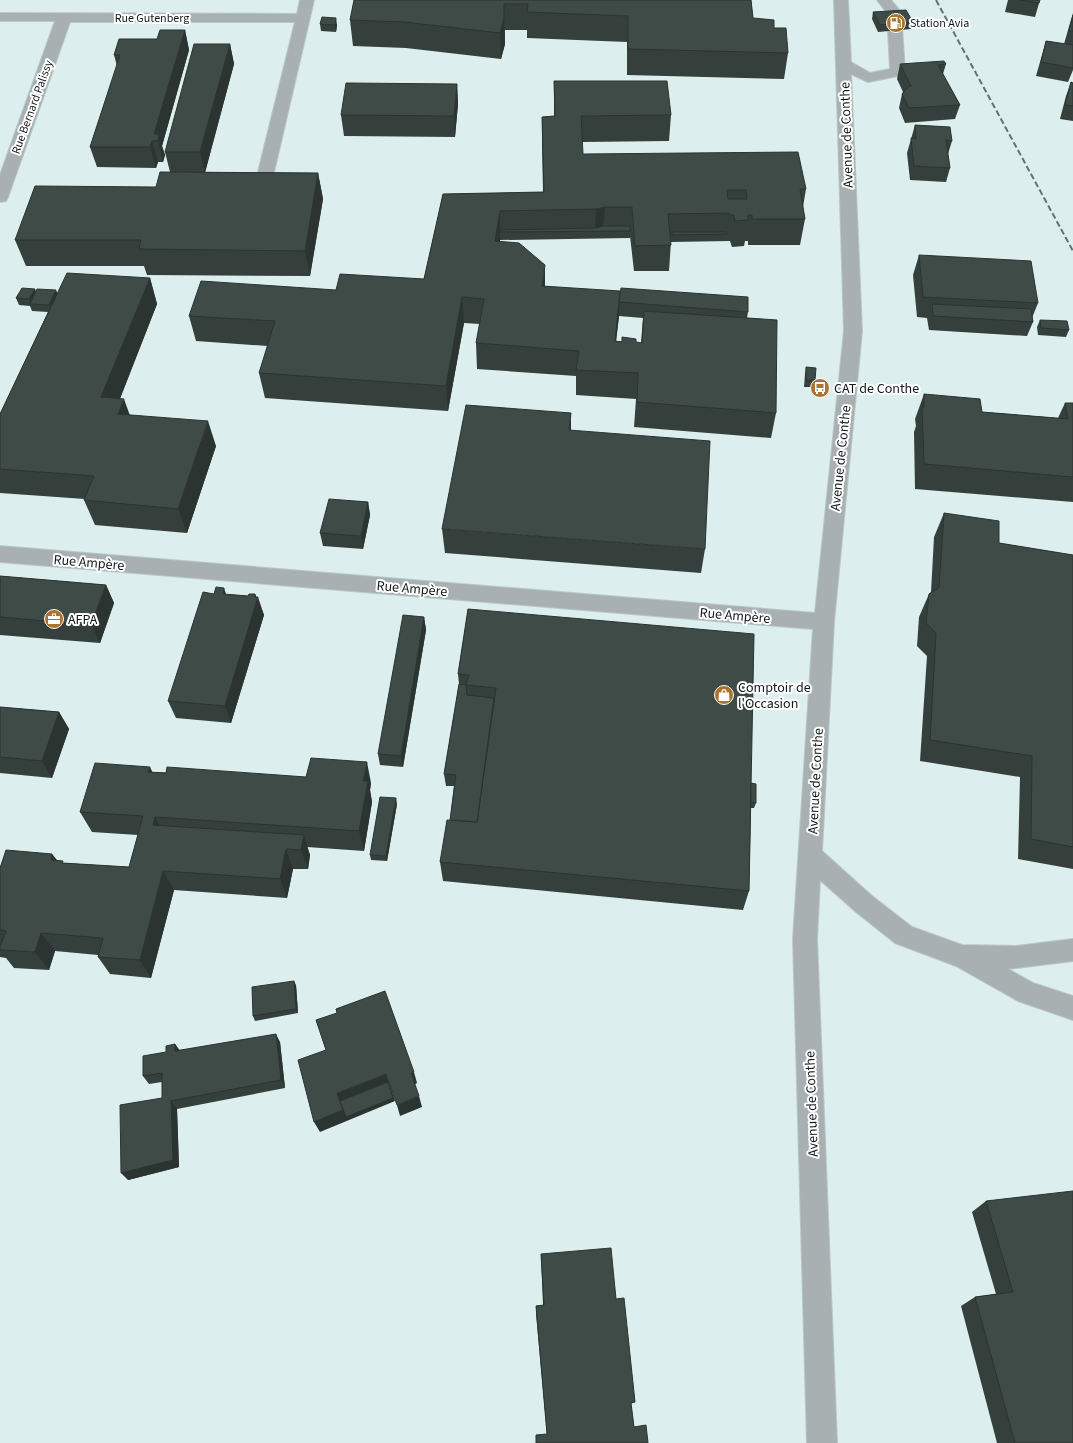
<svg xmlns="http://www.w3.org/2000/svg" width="1073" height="1443" viewBox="0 0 1073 1443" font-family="'Source Sans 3',sans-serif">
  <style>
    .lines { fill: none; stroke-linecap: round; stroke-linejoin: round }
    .minor-casing { stroke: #b8c8c7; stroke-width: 2 }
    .minor { fill: #a9b0b2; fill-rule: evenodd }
    .rail { stroke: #667170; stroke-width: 2; stroke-dasharray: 6 3; stroke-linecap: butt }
    .wall { fill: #35403c; fill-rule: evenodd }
    .shaded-wall { fill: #2b3431 }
    .building { fill: #3e4b46; stroke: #2b3431; fill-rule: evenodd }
    .labels { text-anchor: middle; stroke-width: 4; stroke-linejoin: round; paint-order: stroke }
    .far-street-label { font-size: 12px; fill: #131919; stroke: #fff }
    .far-poi-label { font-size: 12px; fill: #131919; stroke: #fff; text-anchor: start }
    .street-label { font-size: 14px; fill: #131919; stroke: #fff }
    .poi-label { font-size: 14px; fill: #131919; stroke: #fff; text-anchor: start }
  </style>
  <rect width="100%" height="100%" fill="#dceeed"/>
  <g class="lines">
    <defs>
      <g id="minor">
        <polygon points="300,0 314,0 274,172 272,175 266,177 260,175 258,172 295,22 70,22 8,197 6,201 0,202 0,175 55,21 0,21 0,13 297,14"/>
        <polygon points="834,0 848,0 851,62 870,73 890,69 887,13 877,0 891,0 901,12 905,72 903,75 868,82 851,74 862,331 834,622 822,851 872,896 912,927 962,945 1016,946 1073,939 1073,961 1008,969 1033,983 1073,996 1073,1020 1018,1001 956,966 895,943 856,912 820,880 817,939 837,1443 807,1443 793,939 813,629 0,562 0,546 815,613 844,331"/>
      </g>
    </defs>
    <use href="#minor" class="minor-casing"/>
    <use href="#minor" class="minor"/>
    <polyline class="rail" points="936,0 1073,251"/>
  </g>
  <g class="wall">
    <polygon points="354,0 751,0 753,18 774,28 788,53 784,79 627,75 627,42 527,38 527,30 505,30 505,44 501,59 406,48 353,46 350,20"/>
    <polygon points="1008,0 1040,0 1035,17 1005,12"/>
    <polygon points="873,12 913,22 911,29 878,32 872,19"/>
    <polygon points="1073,13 1073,70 1068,82 1036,76 1046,41 1064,44 1070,23"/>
    <polygon points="322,17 337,25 336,32 321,31 320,24"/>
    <polygon points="185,30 189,50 162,146 165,155 163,162 158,162 156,168 97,167 90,147 117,66 114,55"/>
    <polygon points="230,44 234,64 205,172 318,173 323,199 310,276 147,275 144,266 26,266 15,240 156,187 170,172 165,152"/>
    <polygon points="900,64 946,64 943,74 960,105 955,119 905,123 899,108 902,94 903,92 897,79"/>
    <path d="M 554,81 L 671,115 L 669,141 L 582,142 L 583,154 L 806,189 L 803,207 L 805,219 L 800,245 L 748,245 L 748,241 L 745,241 L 744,246 L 732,247 L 730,241 L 671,242 L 669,271 L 634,271 L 630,236 L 630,238 L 500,240 L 500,242 L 545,286 L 748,312 L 747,318 L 776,413 L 771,438 L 634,427 L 636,399 L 576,395 L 576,376 L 477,369 L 476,343 L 480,324 L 464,323 L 448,411 L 265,398 L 259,373 L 268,346 L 196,341 L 189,316 L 336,290 L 424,279 L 443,194 L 543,192 L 542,143 L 542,117 L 554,116 ZM 619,316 L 643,318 L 641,343 L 616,341 Z"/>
    <polygon points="1071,82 1073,83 1073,121 1060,119 1066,96"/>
    <polygon points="457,84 458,104 455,137 344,136 341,115"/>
    <polygon points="915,125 952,141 948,154 950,168 946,182 910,180 907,153"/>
    <polygon points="919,255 1038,303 1032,318 1033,322 1027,336 929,330 927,318 917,317 913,275"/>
    <polygon points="150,278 157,304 120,398 129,415 216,446 187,533 95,525 84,500 85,499 0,493 0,414 48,312 32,311 30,306 19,305 16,298 36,291 57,293"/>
    <polygon points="1040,320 1069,330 1066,337 1038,335 1037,327"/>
    <polygon points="806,367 815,380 814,387 804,387 805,374"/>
    <polygon points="924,394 982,412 1058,418 1065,403 1073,403 1073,502 915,489 914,432 916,426 915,419"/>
    <polygon points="368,502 370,515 363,549 323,546 320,533"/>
    <polygon points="944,513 999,543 1073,555 1073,869 1018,859 1020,777 920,761 927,656 917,646 919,617 929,594 931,592 934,537"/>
    <polygon points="442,529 705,549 701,573 445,553"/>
    <polygon points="0,576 106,585 114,603 100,643 0,635"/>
    <polygon points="227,594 248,596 255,594 264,615 231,723 176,718 168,701"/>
    <polygon points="468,609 751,783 756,803 754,808 751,808 749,891 743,910 443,881 440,862 450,820 454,786 446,786 444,774 459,684 458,674"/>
    <polygon points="424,617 426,630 403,767 380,765 378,754"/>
    <polygon points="0,707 59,712 69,729 52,778 0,773"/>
    <polygon points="153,772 371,783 370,790 372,802 364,851 307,847 310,855 308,869 293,869 287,898 174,890 151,978 110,974 98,957 98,955 55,951 49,970 14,968 6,958 0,957 0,868 52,854 57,860 64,863 129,867 138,835 92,832 80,812"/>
    <polygon points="397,804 387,861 371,860 370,855"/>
    <polygon points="296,985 298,1013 255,1021 253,1016"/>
    <polygon points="280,1042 285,1088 177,1109 179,1167 128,1180 162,1098 162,1082 149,1084 143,1076 166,1052 175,1044 179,1050"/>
    <polygon points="986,1201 1073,1443 997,1443 961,1306 975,1297 996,1294 972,1212"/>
    <polygon points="541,1254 616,1299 635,1402 547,1434 536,1314 536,1306 543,1305"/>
  </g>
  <g class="shaded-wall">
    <polygon points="336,18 337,25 336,32 335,25"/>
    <polygon points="504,18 505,44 501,59 500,33"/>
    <polygon points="185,30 189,50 162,146 165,155 163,162 158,141 154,134"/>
    <polygon points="230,44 234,64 205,173 200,152"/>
    <polygon points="457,84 458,104 455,137 454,116"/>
    <polygon points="152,141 158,162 156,168 150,147"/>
    <polygon points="318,173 323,199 310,276 305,251"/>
    <polygon points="605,207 603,231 595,231 596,209"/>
    <polygon points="500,211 500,240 496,267 495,241"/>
    <polygon points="545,265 545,291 542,286"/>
    <polygon points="150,278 157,304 111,422 101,397"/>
    <polygon points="35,289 38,296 31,304 29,299"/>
    <polygon points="56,290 59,297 52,312 49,305"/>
    <polygon points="620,291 619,316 613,367 615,341"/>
    <polygon points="462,297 464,323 448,411 446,386"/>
    <polygon points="124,399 133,424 118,414"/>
    <polygon points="571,413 571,438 569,430"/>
    <polygon points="208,421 216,446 187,533 178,509"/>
    <polygon points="368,502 370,515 363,549 361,536"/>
    <polygon points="106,585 114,603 100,643 91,625"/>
    <polygon points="224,588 230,606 223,594"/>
    <polygon points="255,594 257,601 258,597 264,615 231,723 225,706"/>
    <polygon points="424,617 426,630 403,767 401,756"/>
    <polygon points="59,712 69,729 52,778 42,761"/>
    <polygon points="367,762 371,783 370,790 372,802 364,851 359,831 363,781"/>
    <polygon points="150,767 160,788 148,772"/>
    <polygon points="396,798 397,804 387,861 386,856"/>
    <polygon points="155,817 165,837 153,825"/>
    <polygon points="304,835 310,855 308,869 301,850"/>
    <polygon points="286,849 293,869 287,898 280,879"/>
    <polygon points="52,854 66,873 51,860"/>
    <polygon points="163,871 174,890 151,978 140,960"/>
    <polygon points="41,933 55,951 49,970 35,952"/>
    <polygon points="294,981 296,985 298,1013 296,1009"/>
    <polygon points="276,1034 280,1042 285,1088 281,1080"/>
    <polygon points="175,1044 181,1052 175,1051"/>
    <polygon points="414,1072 417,1083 414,1085 411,1073"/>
    <polygon points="386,1074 395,1101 320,1132 314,1122 337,1093"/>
    <polygon points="419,1096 422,1107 400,1116 397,1105"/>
    <polygon points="171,1101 177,1109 179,1167 128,1180 121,1173"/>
  </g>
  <g class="building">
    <polygon points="354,0 751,0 753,18 774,20 774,28 786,28 788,53 628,49 628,16 527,12 528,4 504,4 504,18 500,33 404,22 350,20"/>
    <polygon points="1020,0 1040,0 1039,3"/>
    <polygon points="906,10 913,22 880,25 873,12"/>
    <polygon points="1073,15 1073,31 1069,31"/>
    <polygon points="322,17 336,18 335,25 320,24"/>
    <polygon points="160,30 185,30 154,134 159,134 158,141 152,141 150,147 90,147 120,55 114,55 119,39 157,39"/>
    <polygon points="1046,41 1073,45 1073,68 1041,62"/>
    <polygon points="194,44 230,44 200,152 165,152"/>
    <polygon points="944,61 946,64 938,65 960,105 909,108 902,94 908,87 911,86 900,64"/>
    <path d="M 554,81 L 667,81 L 671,115 L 581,116 L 583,154 L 798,152 L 806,189 L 800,189 L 805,219 L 752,219 L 752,215 L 748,215 L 748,220 L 735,221 L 734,215 L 729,215 L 729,213 L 668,214 L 671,245 L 635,246 L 632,207 L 605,207 L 596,209 L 500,211 L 495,241 L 519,243 L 545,265 L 542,286 L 620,291 L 615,341 L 622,342 L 622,337 L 636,339 L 636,342 L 642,343 L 644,311 L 777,320 L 776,413 L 637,402 L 638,373 L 576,370 L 579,351 L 476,343 L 484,299 L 462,297 L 446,386 L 259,373 L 275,321 L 189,316 L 201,281 L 336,290 L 340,274 L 424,279 L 443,194 L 544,192 L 542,117 L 555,116 ZM 727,190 L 746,190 L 747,199 L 728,199 Z"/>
    <polygon points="1071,82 1073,83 1073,106 1065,105"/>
    <polygon points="346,83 457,84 454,116 341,115"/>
    <polygon points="915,125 950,127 952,141 946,140 950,168 914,166 911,138 916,139"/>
    <polygon points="160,172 318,173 305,251 139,249 141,240 15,240 35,186 156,187"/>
    <polygon points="604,226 630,226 630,231 500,232 501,230 596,228"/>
    <polygon points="672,232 726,232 727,234 672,235"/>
    <polygon points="919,255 1031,261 1038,303 923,297"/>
    <polygon points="67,273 150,278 101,397 124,399 118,414 208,421 178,509 84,500 94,476 0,469 0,414"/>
    <polygon points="22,288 35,289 29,299 16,298"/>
    <polygon points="621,288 748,297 748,312 619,302"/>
    <polygon points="37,289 56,290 49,305 30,304"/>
    <polygon points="932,304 1031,309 1033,322 933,316"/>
    <polygon points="1040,320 1067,321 1069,330 1041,328"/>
    <polygon points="806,367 816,368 815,380 806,380"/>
    <polygon points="924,394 980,399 982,412 1068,419 1065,403 1073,403 1073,477 924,464 922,407 924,407"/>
    <polygon points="466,405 571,413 569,430 710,441 705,549 442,529"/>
    <polygon points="329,499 368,502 361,536 320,533"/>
    <polygon points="944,513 999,521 999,543 1073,555 1073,847 1031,839 1032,756 930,740 936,633 926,623 929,594 939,588"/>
    <polygon points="0,576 106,585 91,625 0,617"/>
    <polygon points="216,587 224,588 223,594 248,596 249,594 255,594 255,597 258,597 225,706 168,701 203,592 214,594"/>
    <polygon points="468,609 754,634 749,891 440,862 447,820 477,822 496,688 466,685 469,675 458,674"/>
    <polygon points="403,615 424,617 401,756 378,754"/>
    <polygon points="459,684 466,685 467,695 494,698 477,822 450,820 456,775 444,774"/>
    <polygon points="0,707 59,712 42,761 0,757"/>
    <polygon points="311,758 367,762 363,781 368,781 359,831 155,817 153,825 304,835 301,850 286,849 280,879 163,871 140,960 98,957 103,938 41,933 35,952 0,950 0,947 6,931 0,930 0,868 6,850 52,854 51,860 63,861 62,863 129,867 143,816 80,812 95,763 150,767 148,772 166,773 167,767 306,777"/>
    <polygon points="751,783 756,784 756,803 751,802"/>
    <polygon points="380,797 396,798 386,856 370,855"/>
    <polygon points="294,981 296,1009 253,1016 252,987"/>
    <polygon points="385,991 414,1072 411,1073 419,1096 397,1105 386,1074 337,1093 343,1110 314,1122 298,1060 326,1050 316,1020 337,1013 336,1009"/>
    <polygon points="276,1034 281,1080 171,1101 173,1160 121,1173 120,1105 162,1098 162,1073 143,1076 143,1056 166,1052 166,1046 175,1044 175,1051"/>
    <polygon points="388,1082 393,1098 346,1117 340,1101"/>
    <polygon points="1073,1191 1073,1443 1015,1443 975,1297 1013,1292 986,1201"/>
    <polygon points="611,1248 616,1299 624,1298 635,1402 631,1403 634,1427 646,1425 648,1443 536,1443 536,1435 547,1434 536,1306 544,1305 541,1254"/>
  </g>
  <defs>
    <symbol id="fuel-disc" viewBox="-11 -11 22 22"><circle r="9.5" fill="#aa732f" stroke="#fff"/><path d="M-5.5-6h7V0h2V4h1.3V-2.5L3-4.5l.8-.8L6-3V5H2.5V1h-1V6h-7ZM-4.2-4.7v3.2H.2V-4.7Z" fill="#fff"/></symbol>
    <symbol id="bus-disc" viewBox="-11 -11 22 22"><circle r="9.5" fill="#aa732f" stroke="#fff"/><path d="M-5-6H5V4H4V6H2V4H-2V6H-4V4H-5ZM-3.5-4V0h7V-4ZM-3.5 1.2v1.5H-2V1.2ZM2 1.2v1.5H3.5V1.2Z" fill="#fff"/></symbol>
    <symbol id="office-disc" viewBox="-11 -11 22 22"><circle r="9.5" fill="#aa732f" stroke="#fff"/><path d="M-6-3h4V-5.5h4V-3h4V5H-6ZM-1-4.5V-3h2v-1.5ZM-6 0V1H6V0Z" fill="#fff"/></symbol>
    <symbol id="shop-disc" viewBox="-11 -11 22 22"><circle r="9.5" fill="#aa732f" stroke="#fff"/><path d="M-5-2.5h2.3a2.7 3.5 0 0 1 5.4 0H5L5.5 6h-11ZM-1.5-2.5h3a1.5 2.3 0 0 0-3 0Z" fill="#fff"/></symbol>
  </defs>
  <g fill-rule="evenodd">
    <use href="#fuel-disc" x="885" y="12" width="22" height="22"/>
    <use href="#bus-disc" x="809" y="377" width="22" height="22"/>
    <use href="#office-disc" x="43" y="608" width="22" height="22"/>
    <use href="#shop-disc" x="713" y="684" width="22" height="22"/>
  </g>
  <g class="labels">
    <g class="far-street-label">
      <text x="152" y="22">Rue Gutenberg</text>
      <text transform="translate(32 107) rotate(-70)" y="4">Rue Bernard Palissy</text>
    </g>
    <g class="far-poi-label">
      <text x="910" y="27">Station Avia</text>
    </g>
    <g class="street-label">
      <text transform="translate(846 135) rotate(-92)" y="5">Avenue de Conthe</text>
      <text transform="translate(840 458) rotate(-84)" y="5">Avenue de Conthe</text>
      <text transform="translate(89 562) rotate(5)" y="5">Rue Ampère</text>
      <text transform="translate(412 588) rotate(5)" y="5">Rue Ampère</text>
      <text transform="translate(735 615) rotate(5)" y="5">Rue Ampère</text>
      <text transform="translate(815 781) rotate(-87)" y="5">Avenue de Conthe</text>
      <text transform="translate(811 1104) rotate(-92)" y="5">Avenue de Conthe</text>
    </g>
    <g class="poi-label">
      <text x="834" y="393">CAT de Conthe</text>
      <text x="68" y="624">AFPA</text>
      <text x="738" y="692">Comptoir de<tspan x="738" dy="16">l'Occasion</tspan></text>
    </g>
  </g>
</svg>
